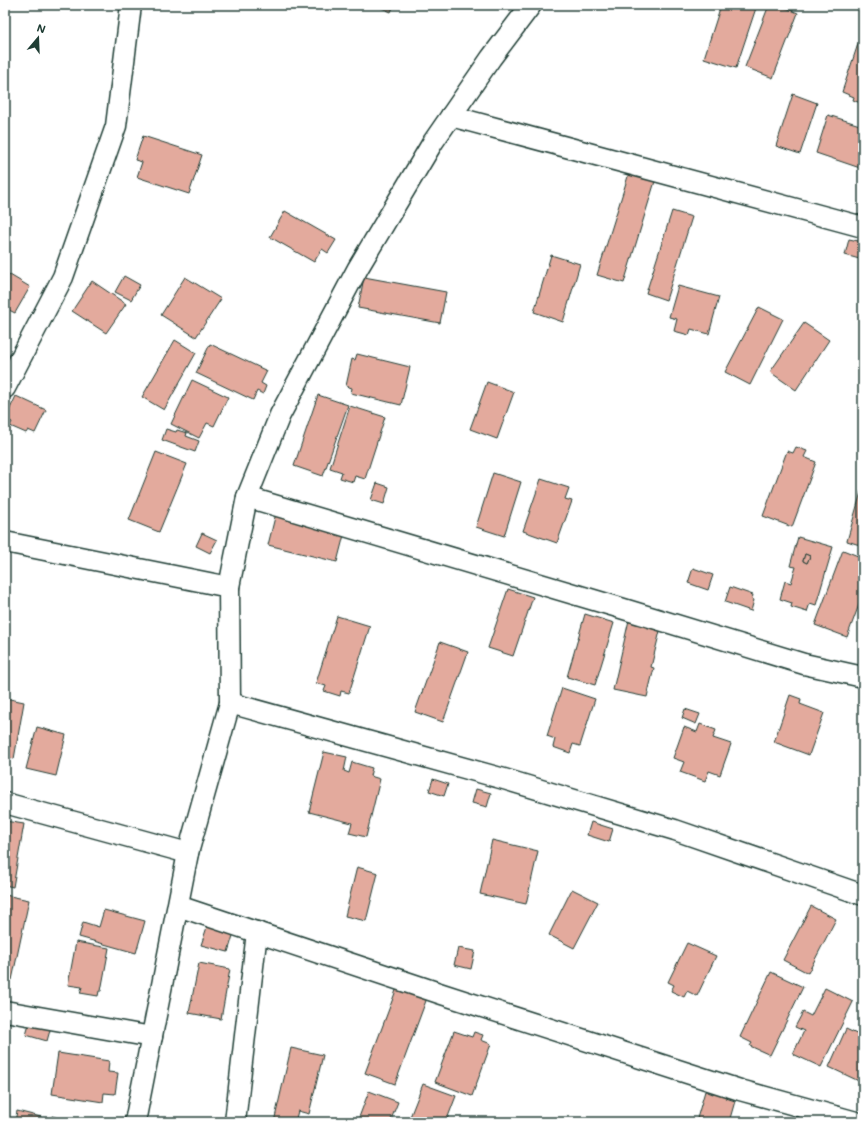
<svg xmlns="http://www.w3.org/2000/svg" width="868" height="1127" viewBox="0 0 868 1127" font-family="Mali,sans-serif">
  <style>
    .building { fill: #e3aa9d; stroke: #1f3d34; fill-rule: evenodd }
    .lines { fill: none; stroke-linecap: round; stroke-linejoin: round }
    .minor-casing { stroke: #1f3d34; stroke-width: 23 }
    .minor { stroke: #fff; stroke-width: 20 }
  </style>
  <rect width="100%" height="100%" fill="#fff"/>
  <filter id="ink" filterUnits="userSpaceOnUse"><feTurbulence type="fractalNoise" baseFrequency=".025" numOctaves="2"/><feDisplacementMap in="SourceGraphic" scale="8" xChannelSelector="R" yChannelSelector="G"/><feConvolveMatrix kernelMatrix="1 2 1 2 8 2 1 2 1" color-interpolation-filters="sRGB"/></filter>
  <g filter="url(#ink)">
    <g class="building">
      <polygon points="375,5 394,5 391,12"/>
      <polygon points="721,5 757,5 736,68 704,58"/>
      <polygon points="769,5 779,5 798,13 773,78 745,67"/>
      <polygon points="860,38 863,39 863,104 853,100 854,97 842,92"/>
      <polygon points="793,94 817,103 800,154 776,146"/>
      <polygon points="828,115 863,126 863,169 816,153"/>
      <polygon points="143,136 202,155 189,194 137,177 142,162 135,160"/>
      <polygon points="630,170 656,178 624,283 597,275"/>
      <polygon points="285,211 336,240 328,253 322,249 314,262 270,237"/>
      <polygon points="672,211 692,217 666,300 646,293"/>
      <polygon points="849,239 863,242 863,260 845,255"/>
      <polygon points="551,255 580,264 563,322 534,312"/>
      <polygon points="5,272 30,287 15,313 5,308"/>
      <polygon points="124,276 140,285 131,300 115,292"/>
      <polygon points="185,277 221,299 196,337 161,315"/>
      <polygon points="364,277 446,292 440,323 358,308"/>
      <polygon points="92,281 126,304 106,333 72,311"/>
      <polygon points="678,286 719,297 709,334 691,329 689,335 674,331 677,319 669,317"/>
      <polygon points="759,307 783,319 750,385 725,372"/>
      <polygon points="804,323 829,340 796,390 770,372"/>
      <polygon points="175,340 196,353 164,410 142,397"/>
      <polygon points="210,344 267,371 261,383 266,386 263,394 257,391 253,400 196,373"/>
      <polygon points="357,354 410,367 401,405 351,393 352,388 346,386 352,359 355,360"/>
      <polygon points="192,380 228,397 214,426 207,423 199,438 171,424"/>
      <polygon points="487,382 514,392 497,439 470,429"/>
      <polygon points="318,395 348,405 323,476 294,466"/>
      <polygon points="16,396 46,410 35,433 28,430 26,433 10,426 12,422 5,419"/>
      <polygon points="350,406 385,417 365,479 355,476 353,482 340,478 342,472 330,468"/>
      <polygon points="166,429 176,432 177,430 187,433 186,436 199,441 195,452 162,440"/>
      <polygon points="796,447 807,451 804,457 816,462 792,527 763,516 787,451 793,453"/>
      <polygon points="156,452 187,464 159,532 129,520"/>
      <polygon points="493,473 521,482 504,536 476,527"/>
      <polygon points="541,479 569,488 565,499 572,501 557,543 523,531"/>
      <polygon points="377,483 389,487 384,504 371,500"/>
      <polygon points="863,485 863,546 847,541"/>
      <polygon points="276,513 345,531 337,562 268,545"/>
      <polygon points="202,533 217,540 210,553 196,546"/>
      <path d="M 798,537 L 833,547 L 816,605 L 810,603 L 807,612 L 791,607 L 792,603 L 780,599 L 785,581 L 791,583 L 796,567 L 790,566 ZM 805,554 L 810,556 L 807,563 L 803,561 Z"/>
      <polygon points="843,550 863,558 863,594 847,637 815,625"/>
      <polygon points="805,554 810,556 807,563 803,561"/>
      <polygon points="693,568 713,575 708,590 688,583"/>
      <polygon points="730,587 753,595 752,599 754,600 751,611 725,602"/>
      <polygon points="508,589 533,597 513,656 488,648"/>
      <polygon points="585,614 614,623 595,685 567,677"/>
      <polygon points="337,616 370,626 349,693 341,691 340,696 324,691 326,686 316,683"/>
      <polygon points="629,620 661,627 651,667 654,668 647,697 613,690"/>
      <polygon points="440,642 468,652 443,722 415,712"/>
      <polygon points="562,688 595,699 580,746 573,744 570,753 553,747 555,739 547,736"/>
      <polygon points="790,695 801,699 800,704 824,713 809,755 774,742"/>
      <polygon points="5,698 24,702 14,759 5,757"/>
      <polygon points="685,709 700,714 696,724 682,718"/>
      <polygon points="700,724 716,730 713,738 731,744 720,775 709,771 705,781 680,772 684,762 673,758 684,727 697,732"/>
      <polygon points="37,727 66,735 56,776 26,769"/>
      <polygon points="324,752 347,757 344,771 349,773 352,762 372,768 370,776 380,779 366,837 349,833 352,823 309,812"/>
      <polygon points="433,779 448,784 444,796 429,791"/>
      <polygon points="476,789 491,793 487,807 472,803"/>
      <polygon points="5,821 24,824 13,887 5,885"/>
      <polygon points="591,822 613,829 609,842 587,835"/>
      <polygon points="492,840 538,851 526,904 480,894"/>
      <polygon points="357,867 378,873 366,921 345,916"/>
      <polygon points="572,889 598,902 574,948 549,935"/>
      <polygon points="5,895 29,900 12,980 5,978"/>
      <polygon points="811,906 836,919 808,973 783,960"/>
      <polygon points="104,910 145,921 136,953 79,937 83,922 99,927"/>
      <polygon points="209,921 235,929 228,952 201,945"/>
      <polygon points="76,942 109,948 101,991 99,991 98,996 80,993 82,987 68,985"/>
      <polygon points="687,943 716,956 697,996 687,991 684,997 671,991 674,985 668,982"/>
      <polygon points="458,948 475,951 471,969 454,965"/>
      <polygon points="199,963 230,969 221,1019 189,1013"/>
      <polygon points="771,972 803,987 770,1055 750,1046 752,1043 740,1037"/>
      <polygon points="398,985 427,998 395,1084 365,1073"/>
      <polygon points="825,988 853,1002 821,1067 793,1054 804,1031 795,1027 803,1012 811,1016"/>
      <polygon points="863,1012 863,1028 858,1026"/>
      <polygon points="31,1018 52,1023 47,1041 26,1035"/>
      <polygon points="846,1029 863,1037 863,1083 829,1067"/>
      <polygon points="454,1031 472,1037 474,1032 483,1035 481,1040 491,1044 472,1096 435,1082"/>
      <polygon points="291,1048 323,1055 309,1114 298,1111 295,1122 274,1122"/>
      <polygon points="58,1053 109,1061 108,1072 118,1073 115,1094 104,1093 103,1102 52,1094"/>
      <polygon points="423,1084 456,1096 446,1122 408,1122"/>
      <polygon points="715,1088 728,1092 726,1098 735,1101 729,1122 696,1122 705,1091 713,1094"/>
      <polygon points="369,1091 398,1102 390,1122 363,1122 358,1120"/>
      <polygon points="17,1111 41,1117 40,1122 15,1122"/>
      <polygon points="52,1116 71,1122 50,1122"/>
    </g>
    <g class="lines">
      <defs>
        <g id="minor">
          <polyline points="451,116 863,227"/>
          <polyline points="5,388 63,277 116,126 131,5"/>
          <polyline points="247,497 614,606 804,664 863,677"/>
          <polyline points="5,542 229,587"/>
          <polyline points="230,703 504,779 675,830 863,895"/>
          <polyline points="5,803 188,853"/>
          <polyline points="178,906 442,994 740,1090 856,1122"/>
          <polyline points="5,1011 152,1037"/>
          <polyline points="135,1122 188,853 230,703 229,587 247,497 280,415 358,268 433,142 491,58 531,5"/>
          <polyline points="235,1122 257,932"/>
        </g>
      </defs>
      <use href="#minor" class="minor-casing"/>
      <use href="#minor" class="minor"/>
    </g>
  </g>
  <rect width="868" height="1127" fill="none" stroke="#fff" stroke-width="20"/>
  <rect x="10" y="10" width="848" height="1107" fill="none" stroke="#1f3d34" stroke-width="1.5" filter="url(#ink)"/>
  <g transform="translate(38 38) rotate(19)" stroke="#ffffff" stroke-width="3" paint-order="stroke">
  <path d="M0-3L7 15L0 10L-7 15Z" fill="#1f3d34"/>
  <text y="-6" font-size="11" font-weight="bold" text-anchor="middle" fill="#1f3d34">N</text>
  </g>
</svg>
